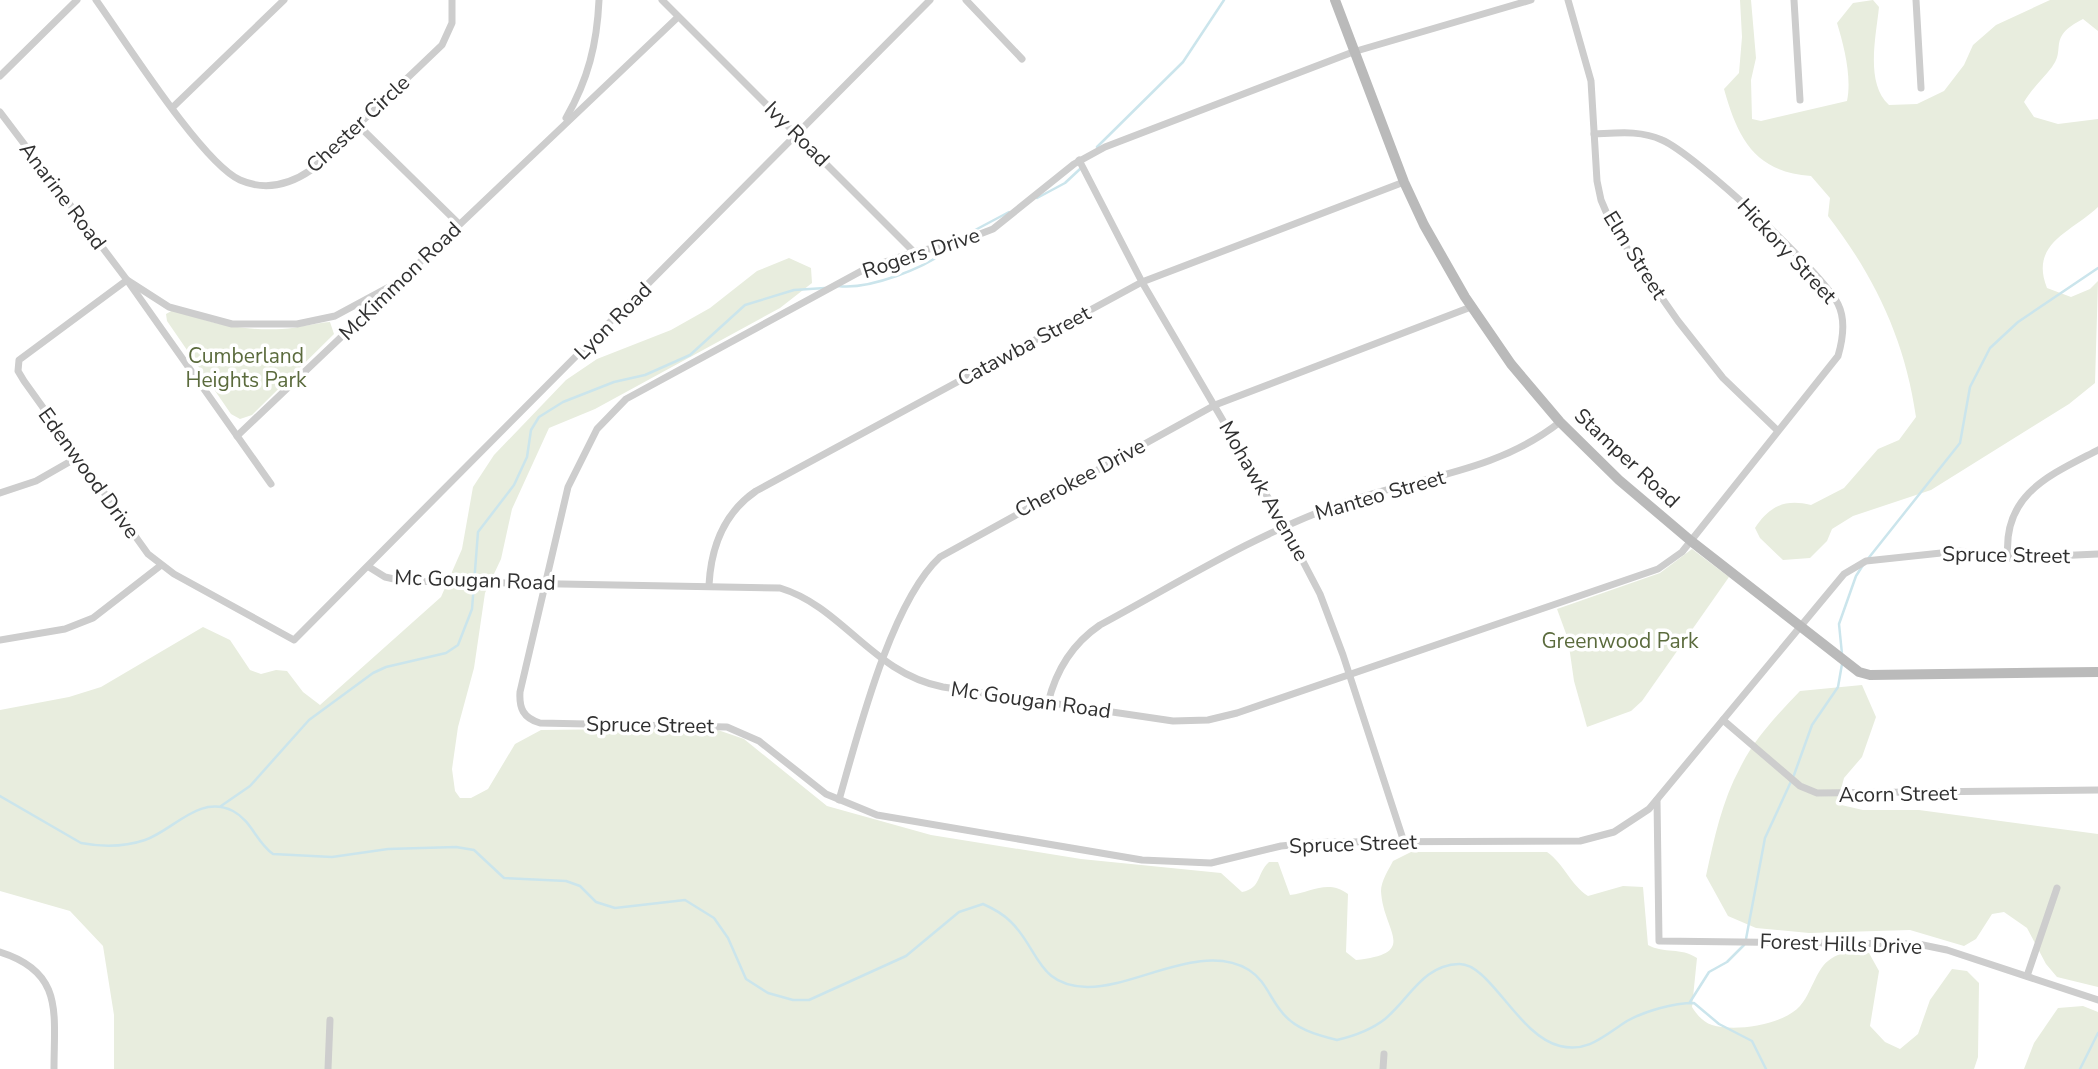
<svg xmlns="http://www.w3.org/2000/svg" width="2098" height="1069" viewBox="0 0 2098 1069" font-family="'Nunito Sans',sans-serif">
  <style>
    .green { fill: #e8edde }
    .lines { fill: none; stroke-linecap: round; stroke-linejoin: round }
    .stream { stroke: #cbe5ec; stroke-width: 2.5 }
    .street { stroke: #cdcdcd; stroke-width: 7 }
    .secondary { stroke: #bababa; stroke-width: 10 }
    .labels { text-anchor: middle; stroke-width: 7; stroke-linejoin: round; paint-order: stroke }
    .street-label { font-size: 21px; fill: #303030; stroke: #fff }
    .park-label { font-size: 21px; fill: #5b6b3d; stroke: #fff }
  </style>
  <rect width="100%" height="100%" fill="#fff"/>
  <g class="green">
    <path d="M 1740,0 L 1751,0 L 1756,58 L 1751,80 L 1752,119 L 1761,121 L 1847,101 C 1852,77 1844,46 1837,23 L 1853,3 L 1873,0 L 1879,7 C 1876,37 1865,83 1889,105 L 1917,104 L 1944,91 L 1964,65 L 1973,45 L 1996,25 L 2050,0 L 2098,0 L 2098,31 L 2083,19 C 2046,38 2067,48 2052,67 C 2043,79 2032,88 2024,102 L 2034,117 L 2058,124 L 2098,119 L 2098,207 C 2072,232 2029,243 2047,288 L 2071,297 L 2090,289 L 2098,281 L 2095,383 L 2069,404 L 1931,490 L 1853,516 L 1832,529 L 1827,541 L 1810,558 L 1783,560 L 1760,538 L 1755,528 C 1770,505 1786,499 1811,505 L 1844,488 L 1878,449 L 1899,440 L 1916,417 C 1905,340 1875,277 1828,216 L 1830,198 L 1811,176 C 1755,172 1738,139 1724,89 L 1739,73 L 1742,37 Z"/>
    <path d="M 789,258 L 811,268 L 812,283 L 780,308 L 595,409 L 549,428 L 512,509 L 501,559 L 485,593 L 474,668 L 458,727 L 452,769 L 455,791 L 460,798 L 471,798 L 488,789 L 515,744 L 541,730 L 712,728 L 744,739 L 827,806 L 931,835 L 1081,859 L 1221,873 L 1242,892 C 1262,888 1256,874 1269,862 L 1278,862 L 1290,895 C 1312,892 1328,879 1348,894 L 1346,952 L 1356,960 C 1420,953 1383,932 1381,891 C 1381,881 1389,869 1393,861 L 1411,852 L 1547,852 C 1564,864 1570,884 1588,896 L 1623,886 L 1643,887 L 1648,945 C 1664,954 1681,947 1697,958 L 1692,1007 C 1697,1015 1703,1022 1712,1025 C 1735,1032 1783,1025 1800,1006 C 1811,994 1816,970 1828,961 C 1842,950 1853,951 1869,953 L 1879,971 L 1870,1026 L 1885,1042 L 1900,1049 L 1918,1034 L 1930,1000 L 1952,969 L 1967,971 L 1979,983 L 1978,1057 L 1974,1069 L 114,1069 L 114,1015 L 103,946 L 70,911 L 0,891 L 0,710 L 69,697 L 101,687 L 203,627 L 230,640 L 250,670 L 261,674 L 276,670 L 287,671 L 303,692 L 320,705 L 441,597 L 462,549 L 473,487 L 494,455 L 566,380 L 597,359 L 671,330 L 710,308 L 757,271 Z"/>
    <path d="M 175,309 C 209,324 244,331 282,329 C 298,328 314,323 330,322 L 334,334 L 252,415 L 240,419 L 231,414 L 167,321 L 166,314 Z"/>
    <polygon points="1692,549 1729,577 1642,701 1631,711 1587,727 1574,681 1568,639 1557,609 1660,573"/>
    <path d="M 1862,685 L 1876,717 L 1862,757 L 1844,778 L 1837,804 L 1863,810 L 1919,810 L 2098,834 L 2098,987 L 2057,977 L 2046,964 L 2027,928 L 2004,912 L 1992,914 L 1976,939 L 1964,946 L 1910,930 L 1809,933 L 1756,928 L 1728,916 L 1706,876 C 1714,839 1722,801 1740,768 C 1754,739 1778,714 1800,691 Z"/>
    <polygon points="2083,1006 2098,1012 2098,1069 2024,1069 2034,1043 2058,1008"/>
  </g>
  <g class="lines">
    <g class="stream">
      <polyline points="1097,147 1183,62 1224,0"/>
      <polyline points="1037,198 1065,183 1080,169"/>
      <polyline points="962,237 1009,212"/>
      <path d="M 838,286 C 868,290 927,268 949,248"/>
      <polyline points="1867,560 1960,443 1970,387 1990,348 2018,322 2098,268"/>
      <polyline points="1842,654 1839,624 1856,576 1863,565"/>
      <path d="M 0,796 L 81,843 C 102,847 124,847 145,840 C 174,830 199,794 233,811 C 252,821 256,842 273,854 L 332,857 L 388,849 L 456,847 L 474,850 L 504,878 L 566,881 L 580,886 L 596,902 L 615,908 L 685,900 L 714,918 L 728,938 L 746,979 L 768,993 L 793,1000 L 809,1000 L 906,956 L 959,912 L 983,904 C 992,908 1003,914 1010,921 C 1039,948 1036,986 1087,987 C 1135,988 1202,941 1249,970 C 1265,980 1270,998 1281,1011 C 1294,1029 1317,1035 1337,1040 C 1354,1036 1371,1030 1385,1019 C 1410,998 1423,965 1459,964 C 1490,963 1518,1036 1560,1046 C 1588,1053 1605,1035 1627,1021 C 1645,1011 1673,1003 1694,1003 L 1719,1024 L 1752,1041 L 1766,1069"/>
      <polyline points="221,806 250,786 309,720 373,673 386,667 446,653 458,645 472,609 478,532 514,485 527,457 531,430 539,417 563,402 614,382 645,375 690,355 745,305 794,290 825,288"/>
      <polyline points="1746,939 1765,838 1794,775 1812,725 1838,687 1842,664"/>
      <polyline points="1690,1002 1709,972 1727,962 1744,945"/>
      <polyline points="2080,1069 2098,1033"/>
    </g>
    <g class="street">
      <path d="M 96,0 C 124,39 202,163 240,180 C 265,191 289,185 311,170 L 442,45 L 452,23 L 452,0"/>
      <polyline points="662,0 914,252"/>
      <polyline points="966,0 1022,59"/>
      <path d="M 1531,0 L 1353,52 L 1105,147 L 1074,164 L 993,229 L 954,244 L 914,252 L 865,269 L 626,399 L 597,429 L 568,487 L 520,692 C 519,708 523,718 540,723 L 727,727 L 759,741 L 826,794 L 877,815 L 1142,860 L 1211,863 L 1281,846 L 1322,842 L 1580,841 L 1614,832 L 1649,809 L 1844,574 L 1866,561 L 1960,551 L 2008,558 L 2098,554"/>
      <polyline points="1568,0 1591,81 1597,181 1601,200 1613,228 1678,321 1723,378 1777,430"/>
      <polyline points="1794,0 1800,100"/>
      <polyline points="1916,0 1921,88"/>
      <polyline points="0,76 77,0"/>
      <polyline points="173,107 284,0"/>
      <polyline points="0,112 127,280 169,307 232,324 297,324 335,316 387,288"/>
      <path d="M 566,118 C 588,80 597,44 599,0"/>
      <polyline points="358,125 459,224"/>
      <polyline points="1079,160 1142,282 1284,525 1320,594 1343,655 1404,842"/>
      <polyline points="237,436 678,17"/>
      <polyline points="271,484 127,280 19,360 18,371 24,381 148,554 174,574 294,640 930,0"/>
      <polyline points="0,493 36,481 78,457"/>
      <path d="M 2008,558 C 2002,494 2050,475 2098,450"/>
      <path d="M 369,567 L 385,577 L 403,581 L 780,588 C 843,607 872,673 943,687 L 1173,721 L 1208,720 L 1237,713 L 1658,569 L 1682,552 L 1838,356 C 1843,339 1846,320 1838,304 C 1823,273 1695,154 1662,140 C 1640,130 1618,133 1594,134"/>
      <path d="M 709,585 C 711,547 724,513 756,491 L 1142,282 L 1404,182"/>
      <polyline points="0,640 65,629 93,618 160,566"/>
      <path d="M 1048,703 C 1056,670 1072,644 1100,625 C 1178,583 1254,535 1338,505 C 1414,477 1494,474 1560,422"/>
      <polyline points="1723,720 1800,786 1817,793 2098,790"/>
      <path d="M 839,800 C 858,734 891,602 940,557 L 1215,405 L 1471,307"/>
      <polyline points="1657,800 1659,941 1918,944 1947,950 2098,1000"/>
      <path d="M 0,952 C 64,972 54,1013 54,1069"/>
      <polyline points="2027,976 2057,888"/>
      <polyline points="328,1069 330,1020"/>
      <polyline points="1383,1069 1384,1054"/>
    </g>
    <polyline class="secondary" points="1335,0 1404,182 1424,225 1465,297 1511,364 1560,422 1619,480 1691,541 1859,672 1870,675 2098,672"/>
  </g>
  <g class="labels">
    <g class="street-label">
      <text transform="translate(358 124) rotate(-43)" y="7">Chester Circle</text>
      <text transform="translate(797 134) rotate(45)" y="7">Ivy Road</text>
      <text transform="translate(63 196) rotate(53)" y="7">Anarine Road</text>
      <text transform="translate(1787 251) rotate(47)" y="7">Hickory Street</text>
      <text transform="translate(921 253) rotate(-18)" y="7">Rogers Drive</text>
      <text transform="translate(1635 255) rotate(58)" y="7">Elm Street</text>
      <text transform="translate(400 281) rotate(-44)" y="7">McKimmon Road</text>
      <text transform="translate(613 321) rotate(-45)" y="7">Lyon Road</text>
      <text transform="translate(1024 346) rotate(-28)" y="7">Catawba Street</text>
      <text transform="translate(1627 458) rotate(43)" y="7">Stamper Road</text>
      <text transform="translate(89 473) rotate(54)" y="7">Edenwood Drive</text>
      <text transform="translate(1080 478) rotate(-28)" y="7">Cherokee Drive</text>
      <text transform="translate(1264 491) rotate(60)" y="7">Mohawk Avenue</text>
      <text transform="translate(1380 495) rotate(-16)" y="7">Manteo Street</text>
      <text transform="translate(2006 555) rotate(1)" y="7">Spruce Street</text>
      <text transform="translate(475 580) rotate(2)" y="7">Mc Gougan Road</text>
      <text transform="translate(1031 700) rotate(8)" y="7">Mc Gougan Road</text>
      <text transform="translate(650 725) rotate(1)" y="7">Spruce Street</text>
      <text transform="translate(1898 794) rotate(-1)" y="7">Acorn Street</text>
      <text transform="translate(1353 844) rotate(-2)" y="7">Spruce Street</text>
      <text transform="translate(1841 944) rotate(2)" y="7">Forest Hills Drive</text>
    </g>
    <g class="park-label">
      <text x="246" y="363">Cumberland<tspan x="246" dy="24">Heights Park</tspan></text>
      <text x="1620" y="648">Greenwood Park</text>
    </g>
  </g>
</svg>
